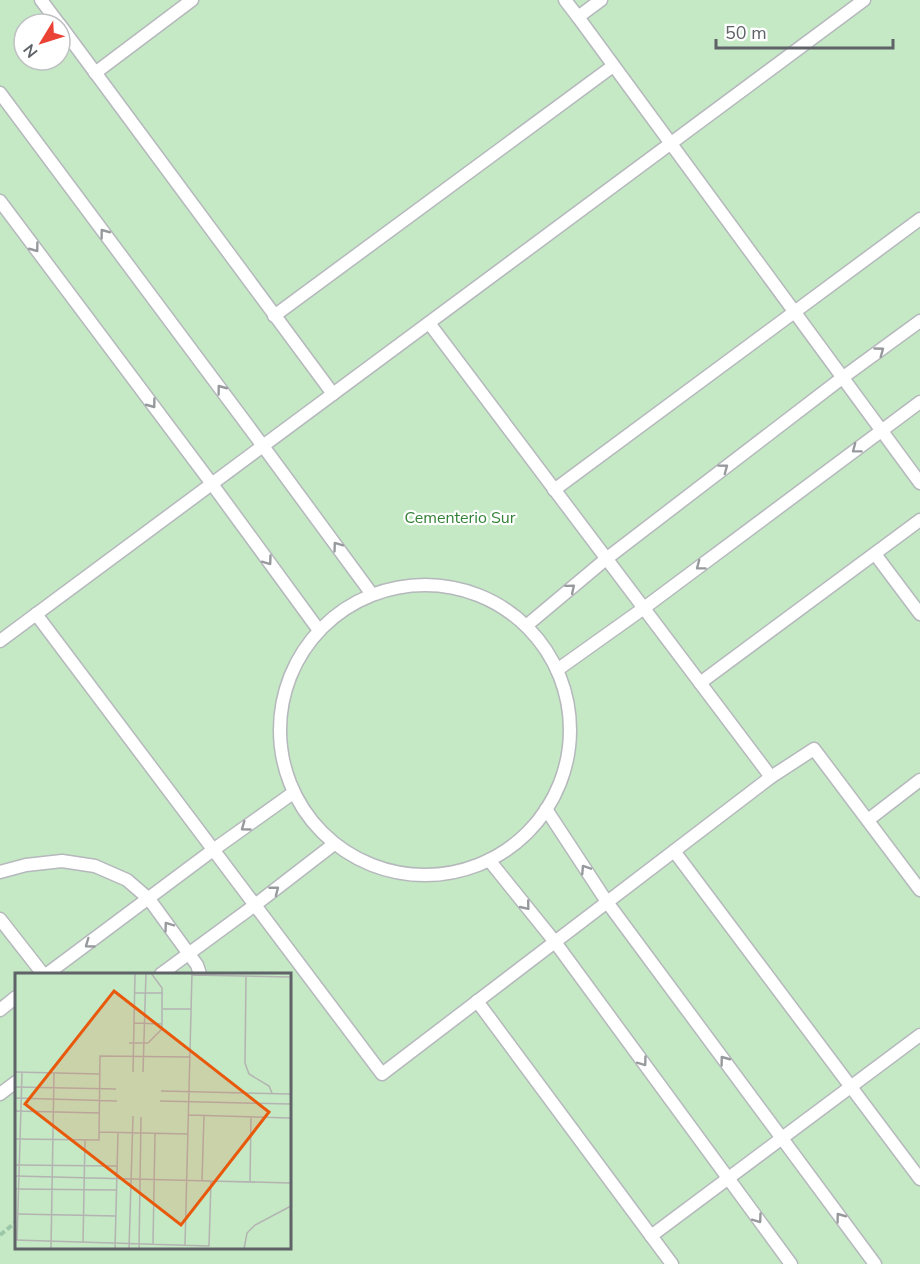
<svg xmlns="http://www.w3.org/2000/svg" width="920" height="1264" viewBox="0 0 920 1264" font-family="'Nunito Sans',sans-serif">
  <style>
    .green { fill: #c5e8c5; fill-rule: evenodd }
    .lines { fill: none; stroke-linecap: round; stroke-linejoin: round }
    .service-casing { stroke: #b5b8bc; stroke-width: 15 }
    .path { stroke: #9cc7a9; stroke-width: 4; stroke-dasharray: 6 3; stroke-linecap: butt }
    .service { stroke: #fff; stroke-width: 12 }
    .oneway { stroke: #979a9d }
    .labels { text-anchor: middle; stroke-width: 4.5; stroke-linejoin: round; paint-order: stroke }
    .park-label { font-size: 16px; fill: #348238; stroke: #fff }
    .inset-road { fill: none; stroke: #b3b3b1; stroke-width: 1.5 }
    .view { fill: #e8590c; fill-opacity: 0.15; stroke: #e8590c; stroke-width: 3 }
    .inset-edge { fill: none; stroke: #5f6368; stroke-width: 3 }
  </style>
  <rect width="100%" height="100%" fill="#f1efe8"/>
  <path class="green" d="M 0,0 L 920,0 L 920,1264 L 0,1264 ZM 24,24 L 60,24 L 60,60 L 24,60 ZM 16,974 L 290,974 L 290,1248 L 16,1248 Z"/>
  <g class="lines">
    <defs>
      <g id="service">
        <polyline points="41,0 59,24"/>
        <polyline points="565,0 578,17 601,0"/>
        <polyline points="578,17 920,483"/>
        <polyline points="60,25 333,394"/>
        <polyline points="95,73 192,0"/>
        <polyline points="0,93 263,446 371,593"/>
        <polyline points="0,201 212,484 318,629"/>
        <polyline points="274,316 613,66"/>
        <polyline points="429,323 771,777"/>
        <polyline points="554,490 920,219"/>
        <polyline points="875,554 920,614"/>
        <circle cx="425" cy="730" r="145"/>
        <polyline points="36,614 382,1074 771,777 814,749 920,890"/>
        <polyline points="526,626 606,559 842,378 920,321"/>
        <polyline points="0,641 864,0"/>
        <polyline points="557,670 644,608 920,402"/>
        <polyline points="700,683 920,520"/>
        <polyline points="546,809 607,902 875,1264"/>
        <polyline points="868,820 920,780"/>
        <polyline points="674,851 920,1179"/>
        <polyline points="489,860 555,942 791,1264"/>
        <polyline points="0,872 26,865 62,861 95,866 127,880 149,899 197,965 200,974"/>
        <polyline points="0,919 43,974"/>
        <polyline points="47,974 213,850 293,793"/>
        <polyline points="161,974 255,905 334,844"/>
        <polyline points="477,1001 672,1264"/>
        <polyline points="0,1010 16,997"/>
        <polyline points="0,1094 16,1082"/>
        <polyline points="651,1236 920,1035"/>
      </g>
    </defs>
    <use href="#service" class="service-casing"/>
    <polyline class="path" points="0,1235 16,1222"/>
    <use href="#service" class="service"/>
  </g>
  <defs><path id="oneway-chevron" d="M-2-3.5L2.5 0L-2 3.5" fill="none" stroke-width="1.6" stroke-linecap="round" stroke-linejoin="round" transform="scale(1.5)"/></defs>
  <g class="oneway">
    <use href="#oneway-chevron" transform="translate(104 233) rotate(-127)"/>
    <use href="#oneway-chevron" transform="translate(35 248) rotate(53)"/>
    <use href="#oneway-chevron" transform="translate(880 351) rotate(-36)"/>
    <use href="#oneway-chevron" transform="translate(221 389) rotate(-127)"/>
    <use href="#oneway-chevron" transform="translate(152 404) rotate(53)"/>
    <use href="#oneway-chevron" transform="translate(856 449) rotate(143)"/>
    <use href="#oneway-chevron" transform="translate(724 468) rotate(-37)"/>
    <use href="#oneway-chevron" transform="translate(337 546) rotate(-126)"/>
    <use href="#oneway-chevron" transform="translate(268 561) rotate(54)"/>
    <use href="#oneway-chevron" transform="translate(700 566) rotate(143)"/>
    <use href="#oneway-chevron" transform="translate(571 588) rotate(-40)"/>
    <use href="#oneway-chevron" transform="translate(245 827) rotate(144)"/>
    <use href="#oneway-chevron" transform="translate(585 869) rotate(-123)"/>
    <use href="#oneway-chevron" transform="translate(275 890) rotate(-38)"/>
    <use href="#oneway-chevron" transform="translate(526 906) rotate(51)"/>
    <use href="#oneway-chevron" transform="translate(168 926) rotate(-126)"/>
    <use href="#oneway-chevron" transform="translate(89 944) rotate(144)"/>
    <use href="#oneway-chevron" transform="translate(724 1060) rotate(-127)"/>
    <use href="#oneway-chevron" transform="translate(643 1062) rotate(54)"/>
    <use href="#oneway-chevron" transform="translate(840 1217) rotate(-127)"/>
    <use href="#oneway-chevron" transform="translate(758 1219) rotate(54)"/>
  </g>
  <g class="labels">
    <g class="park-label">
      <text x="460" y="523">Cementerio Sur</text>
    </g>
  </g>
  <g transform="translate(15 973)">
    <rect width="276" height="276" fill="#f1efe8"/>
    <path d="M 0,0 L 276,0 L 276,276 L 0,276 Z" fill="#c5e8c5"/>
    <path class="inset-road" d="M 177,2 L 276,4M 231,3 L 230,90 L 234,101 L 254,113 L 257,120M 120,20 L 148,20M 148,36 L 176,36M 119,50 L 147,51M 114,70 L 133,70 L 147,56 L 147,15 L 136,0M 0,99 L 85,101M 118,99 L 120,0M 128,99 L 131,0M 0,114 L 101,116M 146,118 L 276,121M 0,125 L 102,128M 145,128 L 276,131M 0,138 L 85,140M 174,142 L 276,145M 84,159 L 173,161M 0,166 L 84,167 L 85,83 L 175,84M 0,192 L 102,193M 0,203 L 196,208M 187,208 L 189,142M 235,209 L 236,144M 1,216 L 101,217M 2,241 L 101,243M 0,267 L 194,273 L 196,208 L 276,210M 2,268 L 7,100M 68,269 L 70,167M 138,271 L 140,160M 170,272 L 177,0M 36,276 L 39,100M 100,276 L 103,159M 114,276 L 118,143M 124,276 L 126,144M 229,276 L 232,260 L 240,252 L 276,233"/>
    <path class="view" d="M 99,18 L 254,139 L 166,252 L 10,131 Z"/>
    <rect width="276" height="276" class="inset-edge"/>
  </g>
  <g transform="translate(42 42) rotate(232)"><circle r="28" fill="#ffffff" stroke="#bfc1c3" stroke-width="1.5"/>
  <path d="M0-4.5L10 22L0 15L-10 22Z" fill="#ea4335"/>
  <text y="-9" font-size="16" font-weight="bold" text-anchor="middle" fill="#5f6368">N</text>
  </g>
  <path d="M716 39v9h177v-9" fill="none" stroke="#5f6368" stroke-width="3"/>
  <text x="725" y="39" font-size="18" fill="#5f6368" stroke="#ffffff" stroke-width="4.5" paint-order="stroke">50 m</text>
</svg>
